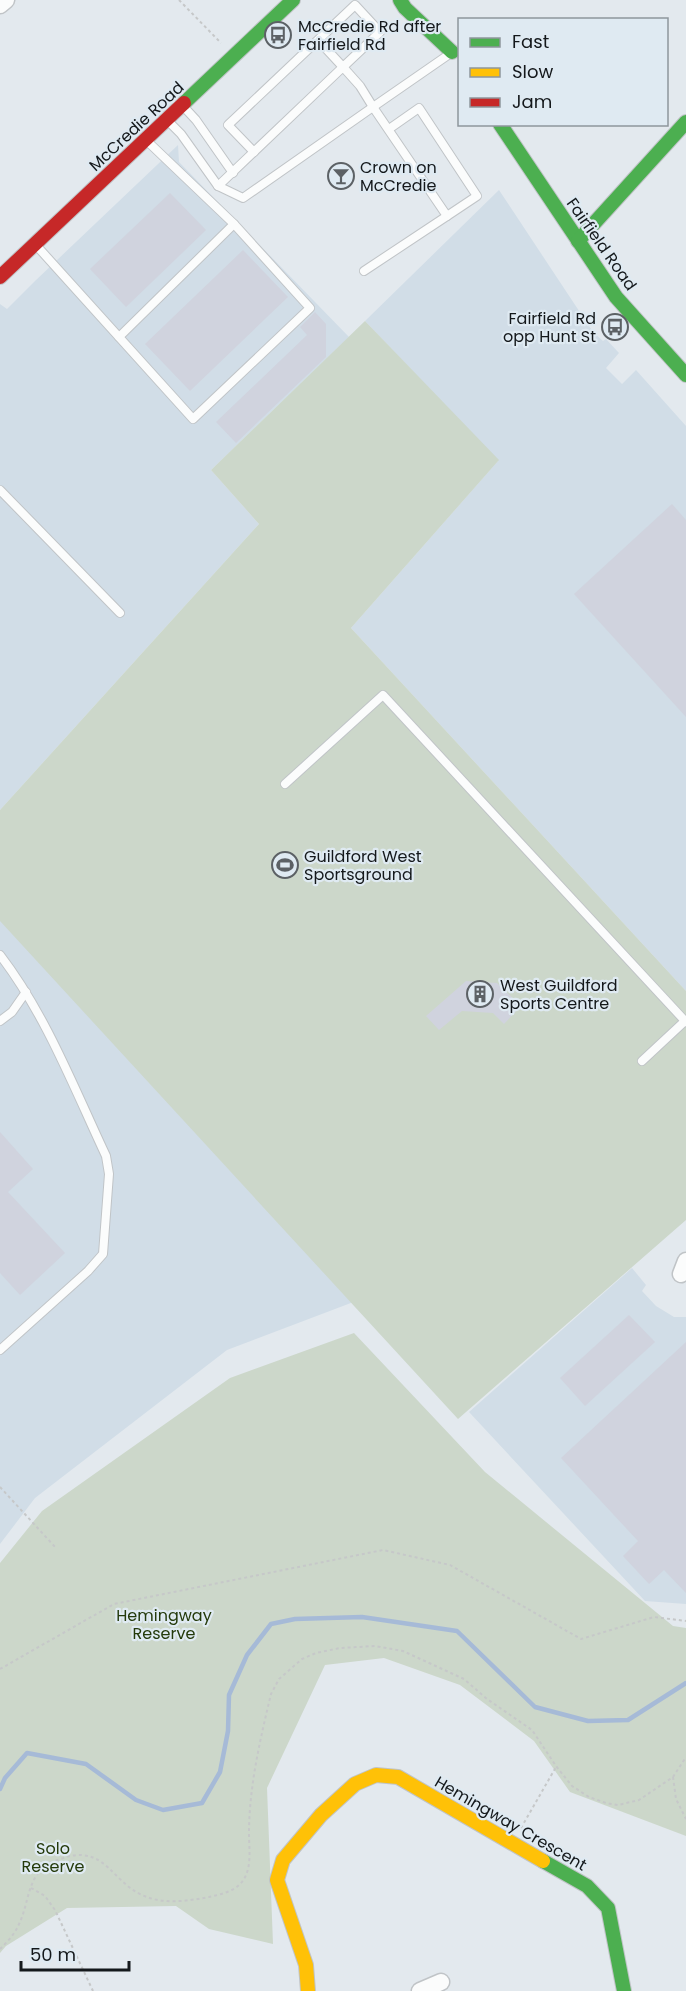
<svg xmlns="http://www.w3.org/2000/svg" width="686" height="1991" viewBox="0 0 686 1991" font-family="Poppins,sans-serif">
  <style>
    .built { fill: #d1dde7 }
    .green { fill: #ccd7ca }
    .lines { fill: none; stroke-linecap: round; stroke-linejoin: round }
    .stream { stroke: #a6bad7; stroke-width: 4.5 }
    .building { fill: #d0d3de }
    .lane-casing { stroke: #c0c4c7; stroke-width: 10 }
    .street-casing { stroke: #c0c4c7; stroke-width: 19 }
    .fast-casing { stroke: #c0c4c7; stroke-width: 16 }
    .slow-casing { stroke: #c0c4c7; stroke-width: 16 }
    .jam-casing { stroke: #c0c4c7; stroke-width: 16 }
    .path { stroke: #c6c8c9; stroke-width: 2; stroke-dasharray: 3 3; stroke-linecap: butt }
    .lane { stroke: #fbfcfc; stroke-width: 8 }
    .street { stroke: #fbfcfc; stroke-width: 16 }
    .fast { stroke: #4caf50; stroke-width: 14 }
    .slow { stroke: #ffc107; stroke-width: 14 }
    .jam { stroke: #c62828; stroke-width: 14 }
    .labels { text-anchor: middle; stroke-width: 4.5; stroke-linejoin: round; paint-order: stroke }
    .poi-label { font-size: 16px; fill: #14181b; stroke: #dfeaf2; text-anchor: start }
    .street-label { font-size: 16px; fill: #14181b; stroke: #dfeaf2 }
    .park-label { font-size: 16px; fill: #243a0b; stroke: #dfeaf2 }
  </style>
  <rect width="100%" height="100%" fill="#e3e9ee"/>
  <g class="built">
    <polygon points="178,145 179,162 349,337 211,470 259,524 0,810 0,304 7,309 35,281"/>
    <polygon points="499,190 593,332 603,341 606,339 619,353 606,368 622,384 636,370 686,426 686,991 351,628 498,461 365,321"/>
    <polygon points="0,918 364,1298 227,1350 35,1498 0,1544"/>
    <polygon points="632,1268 646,1285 642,1291 656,1306 674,1317 686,1317 686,1604 645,1601 469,1412"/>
  </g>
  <g class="green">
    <polygon points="365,321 499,460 351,628 686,991 686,1220 458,1419 0,921 0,810 259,524 211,470"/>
    <polygon points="354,1333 485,1472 673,1626 686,1628 686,1836 570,1792 534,1741 460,1685 384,1658 325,1665 267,1788 273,1944 209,1929 176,1906 67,1908 6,1946 0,1953 0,1563 42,1511 230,1378"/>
  </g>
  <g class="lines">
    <polyline class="stream" points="0,1789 5,1778 27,1753 86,1764 136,1800 163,1810 202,1803 220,1772 228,1731 229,1695 247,1655 271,1624 295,1619 362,1617 457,1631 535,1707 588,1721 628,1720 686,1683"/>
  </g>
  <g class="building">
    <polygon points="170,193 206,230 126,307 90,269"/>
    <polygon points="243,250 288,297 190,391 145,344"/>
    <polygon points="315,312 326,324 326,357 236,443 216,422 307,335 300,327"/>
    <polygon points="672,504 686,520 686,717 574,594"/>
    <polygon points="466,981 497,983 521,1006 504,1024 493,1013 462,1011 439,1030 426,1016"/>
    <polygon points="0,1132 33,1169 8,1192 65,1253 20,1295 0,1273"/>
    <polygon points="629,1315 655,1342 585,1406 560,1378"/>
    <polygon points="686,1342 686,1593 664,1570 649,1584 623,1556 638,1541 561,1458"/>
  </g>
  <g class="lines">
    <defs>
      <g id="lane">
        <polyline points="183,106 196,120 233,173"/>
        <polyline points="168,121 181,134 218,186 243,198 373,107 447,216 364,271"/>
        <polyline points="389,129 419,108 477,196 447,216"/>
        <polyline points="254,152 228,125 318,40 343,67 380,32 355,5 318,40"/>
        <polyline points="218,186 343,67 360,86 373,107 451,53"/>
        <polyline points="35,244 193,419 310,308 234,224 146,140"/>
        <polyline points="119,337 234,224"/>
        <polyline points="0,490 120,613"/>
        <polyline points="285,784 383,695 686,1022"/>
        <path d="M 0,955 C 46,1015 74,1088 106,1156 L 109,1174 L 103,1254 L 88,1271 L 0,1350"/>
        <polyline points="0,1021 12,1012 26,992"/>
        <polyline points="642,1061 685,1021"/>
      </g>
      <g id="street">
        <polyline points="0,5 6,0"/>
        <polyline points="681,1274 686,1261"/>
        <polyline points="420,1991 441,1982"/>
      </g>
      <g id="fast">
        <polyline points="400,0 405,8 452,52"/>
        <polyline points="184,103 293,0"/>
        <polyline points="500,124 616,297 686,375"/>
        <polyline points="578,241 686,122"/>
        <polyline points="543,1861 587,1886 608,1908 624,1991"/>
      </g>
      <polyline id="slow" points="308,1991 306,1965 277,1880 283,1860 321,1815 355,1784 376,1775 398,1777 543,1861"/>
      <polyline id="jam" points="0,277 184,103"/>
    </defs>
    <use href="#lane" class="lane-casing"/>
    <use href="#street" class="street-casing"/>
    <use href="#fast" class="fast-casing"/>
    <use href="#slow" class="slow-casing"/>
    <use href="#jam" class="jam-casing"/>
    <g class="path">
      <polyline points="179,0 221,43"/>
      <polyline points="0,1487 56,1548"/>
      <polyline points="0,1669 114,1604 383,1550 450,1565 581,1639 654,1617 686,1621"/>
      <polyline points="673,1777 676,1799 686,1819"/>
      <polyline points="521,1828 556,1767"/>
      <polyline points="31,1888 45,1896 55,1910 93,1991"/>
      <path d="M 0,1949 C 7,1942 15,1934 19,1924 C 29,1904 27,1877 48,1864 C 54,1861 63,1858 70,1856 C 106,1849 113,1882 142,1895 C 163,1905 187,1901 209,1897 C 222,1894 237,1891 244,1879 C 252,1866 249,1847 249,1834 C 249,1787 260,1740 271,1694 L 279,1679 L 302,1659 L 316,1653 L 340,1648 L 375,1646 L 403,1651 L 464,1679 L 487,1699 L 532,1730 L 556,1766 L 572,1786 L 589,1797 L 606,1803 L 618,1805 L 639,1800 L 673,1777 L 686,1757"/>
    </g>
    <use href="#lane" class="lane"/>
    <use href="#street" class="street"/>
    <use href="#fast" class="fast"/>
    <use href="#slow" class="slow"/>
    <use href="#jam" class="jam"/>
  </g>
  <defs>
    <symbol id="bus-ring" viewBox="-11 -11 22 22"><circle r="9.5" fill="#dfeaf2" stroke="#5c6165" stroke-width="1.5"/><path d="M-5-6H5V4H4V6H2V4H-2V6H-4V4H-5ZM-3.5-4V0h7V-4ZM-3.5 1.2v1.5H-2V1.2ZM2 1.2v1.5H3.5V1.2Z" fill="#5c6165"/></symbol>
    <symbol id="bar-ring" viewBox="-11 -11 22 22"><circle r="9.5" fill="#dfeaf2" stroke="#5c6165" stroke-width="1.5"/><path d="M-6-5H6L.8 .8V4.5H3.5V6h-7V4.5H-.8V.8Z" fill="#5c6165"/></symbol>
    <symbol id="stadium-ring" viewBox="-11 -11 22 22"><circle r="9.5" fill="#dfeaf2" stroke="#5c6165" stroke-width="1.5"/><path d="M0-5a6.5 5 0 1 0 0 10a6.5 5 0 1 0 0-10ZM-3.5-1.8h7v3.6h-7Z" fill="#5c6165"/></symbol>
    <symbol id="building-ring" viewBox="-11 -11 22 22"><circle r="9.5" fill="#dfeaf2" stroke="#5c6165" stroke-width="1.5"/><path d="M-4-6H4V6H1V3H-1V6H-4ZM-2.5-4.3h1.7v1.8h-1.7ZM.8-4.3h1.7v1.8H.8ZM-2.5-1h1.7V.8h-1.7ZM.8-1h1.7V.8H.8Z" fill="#5c6165"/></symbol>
  </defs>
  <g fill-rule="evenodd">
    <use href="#bus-ring" x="263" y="20" width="30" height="30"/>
    <use href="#bar-ring" x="326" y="161" width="30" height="30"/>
    <use href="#bus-ring" x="600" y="312" width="30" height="30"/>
    <use href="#stadium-ring" x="270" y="850" width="30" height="30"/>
    <use href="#building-ring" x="465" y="979" width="30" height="30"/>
  </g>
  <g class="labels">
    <g class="poi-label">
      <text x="298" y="32">McCredie Rd after<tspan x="298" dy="18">Fairfield Rd</tspan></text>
      <text x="360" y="173">Crown on<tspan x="360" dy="18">McCredie</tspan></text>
      <text x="596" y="324" text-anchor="end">Fairfield Rd<tspan x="596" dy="18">opp Hunt St</tspan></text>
      <text x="304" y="862">Guildford West<tspan x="304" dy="18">Sportsground</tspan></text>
      <text x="500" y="991">West Guildford<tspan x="500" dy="18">Sports Centre</tspan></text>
    </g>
    <g class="street-label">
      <text transform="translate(136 126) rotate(-43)" y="6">McCredie Road</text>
      <text transform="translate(602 244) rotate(55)" y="6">Fairfield Road</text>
      <text transform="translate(511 1823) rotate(30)" y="6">Hemingway Crescent</text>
    </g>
    <g class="park-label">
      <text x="164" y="1621">Hemingway<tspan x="164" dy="18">Reserve</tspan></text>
      <text x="53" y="1854">Solo<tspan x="53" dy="18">Reserve</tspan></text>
    </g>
  </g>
  <rect x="458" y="18" width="210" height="108" fill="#dfeaf2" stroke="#8e969c" stroke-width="1.5"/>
  <rect x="470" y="38" width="30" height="9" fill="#4caf50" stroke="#8e969c" stroke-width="1.5"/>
  <text x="512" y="48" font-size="18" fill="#14181b">Fast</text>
  <rect x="470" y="68" width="30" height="9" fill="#ffc107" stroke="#8e969c" stroke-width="1.5"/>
  <text x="512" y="78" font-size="18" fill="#14181b">Slow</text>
  <rect x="470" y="98" width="30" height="9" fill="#c62828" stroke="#8e969c" stroke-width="1.5"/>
  <text x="512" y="108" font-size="18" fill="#14181b">Jam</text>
  <path d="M21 1961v9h108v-9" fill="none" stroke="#14181b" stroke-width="3"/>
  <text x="30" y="1961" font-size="18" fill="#14181b" stroke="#dfeaf2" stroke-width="4.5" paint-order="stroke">50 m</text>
</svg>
